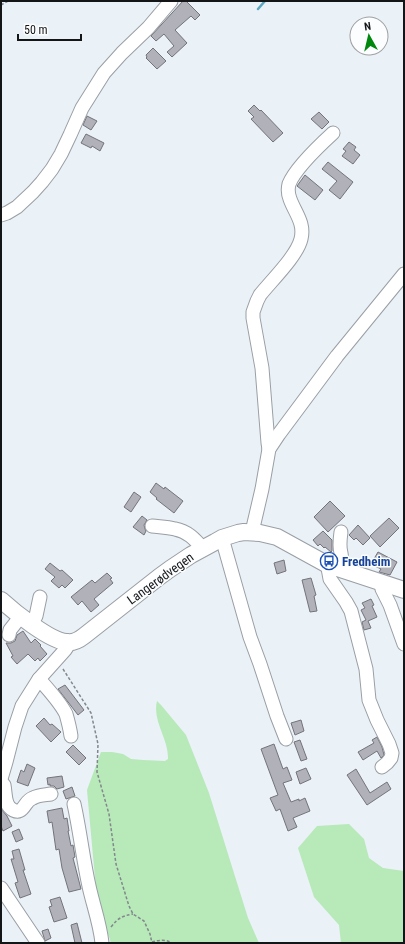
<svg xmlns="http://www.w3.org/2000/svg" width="405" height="944" viewBox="0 0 405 944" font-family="'Roboto Condensed',sans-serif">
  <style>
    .green { fill: #b7e9b9 }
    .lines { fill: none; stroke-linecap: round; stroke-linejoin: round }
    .stream { stroke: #5aa7bf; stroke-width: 2.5 }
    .building { fill: #b1b1b9; stroke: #74737b }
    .minor-casing { stroke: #999fa5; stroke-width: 15 }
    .major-casing { stroke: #999fa5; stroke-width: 18 }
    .path { stroke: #83888c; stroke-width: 1.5; stroke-dasharray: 3 2; stroke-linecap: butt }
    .minor { stroke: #fff; stroke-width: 13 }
    .major { stroke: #fff; stroke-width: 16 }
    .labels { text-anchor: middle; stroke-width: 3; stroke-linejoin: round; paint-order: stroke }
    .transit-label { font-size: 13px; font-weight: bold; fill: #164399; stroke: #fcfdfe; text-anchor: start }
    .street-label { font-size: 13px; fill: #131517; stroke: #fcfdfe }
  </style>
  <rect width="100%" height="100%" fill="#eaf1f7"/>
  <g class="green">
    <path d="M 157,701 L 161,705 L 186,735 L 209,793 L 243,902 L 248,918 L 259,943 L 111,943 L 97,900 L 87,790 L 101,752 L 112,752 L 123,754 L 131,759 L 143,760 L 165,761 L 168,759 C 169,739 152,721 157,701 Z"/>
    <polygon points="349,824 364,839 369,858 383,868 404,871 404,943 341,943 339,925 314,897 298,848 317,826"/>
  </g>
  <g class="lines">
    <polyline class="stream" points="258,9 265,1"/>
  </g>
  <g class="building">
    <polygon points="183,1 186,1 200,15 195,20 191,16 175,30 187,43 172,57 167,52 174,46 164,34 156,41 151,36"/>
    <polygon points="153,48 166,61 157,69 146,58 147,57 146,55"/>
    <polygon points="254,105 260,111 261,110 283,133 273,142 251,119 254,117 248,111"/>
    <polygon points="319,112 329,122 322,129 311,119"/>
    <polygon points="87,116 97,121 91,130 83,125"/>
    <polygon points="86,134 104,143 100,151 92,146 91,148 81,143"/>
    <polygon points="349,142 356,147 354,150 360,155 353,164 342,156 346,151 343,149"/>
    <polygon points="328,162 353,182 340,199 329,190 337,181 322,169"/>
    <polygon points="305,175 323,190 315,200 297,186"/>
    <polygon points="156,483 164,489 165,487 183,501 174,513 156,499 157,498 150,492"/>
    <polygon points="134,492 141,497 131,512 124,507"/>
    <polygon points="330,501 345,516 328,532 314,517"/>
    <polygon points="142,516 147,520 144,525 145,529 146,531 144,535 133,527"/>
    <polygon points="389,518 399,528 380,547 370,536"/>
    <polygon points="358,525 370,538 363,545 356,538 354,540 349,535"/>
    <polygon points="323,531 332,540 332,551 331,552 325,547 324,548 320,544 318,546 313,540"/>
    <polygon points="378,552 397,562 390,575 379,572 381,569 371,564"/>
    <polygon points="284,560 286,571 277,574 274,563"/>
    <polygon points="50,563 60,571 62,570 73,580 65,588 62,585 59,588 51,581 55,577 45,569"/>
    <polygon points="107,573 112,578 110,579 113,583 94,599 99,605 91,612 82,601 78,605 71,597 92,580 95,583"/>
    <polygon points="311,578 316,595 314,596 317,611 310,612 302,580"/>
    <polygon points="371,599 374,605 372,606 377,617 368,621 371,628 364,630 362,622 366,620 361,610 365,608 362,603"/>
    <polygon points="23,631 31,643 35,639 41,645 40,646 47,654 40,661 38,658 35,661 28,654 17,664 11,657 13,656 6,643 11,643 15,641 17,635"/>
    <polygon points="65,685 84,710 78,715 58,689"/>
    <polygon points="44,718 50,725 52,724 61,732 51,742 36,726"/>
    <polygon points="301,720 304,731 295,735 291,723"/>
    <polygon points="377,737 382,747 384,755 381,758 377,751 363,760 358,752 374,743 372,740"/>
    <polygon points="300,740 307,759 301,761 294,742"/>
    <polygon points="274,744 283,769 287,767 292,780 283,783 291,802 299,799 299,801 305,798 310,811 293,818 297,827 288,831 280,809 276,811 270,798 278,795 261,749"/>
    <polygon points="73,745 86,758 79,765 66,752"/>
    <polygon points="27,764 35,768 28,786 17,782 21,770 24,772"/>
    <polygon points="306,768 311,779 300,784 296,772"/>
    <polygon points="356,769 370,793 387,782 391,789 367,805 347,775"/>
    <polygon points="62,776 64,787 57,789 54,786 50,786 50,784 48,785 47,778"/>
    <polygon points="72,787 75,796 66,799 63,791"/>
    <polygon points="62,808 64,819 67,818 69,831 68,831 71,846 73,845 75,857 73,858 81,889 69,892 62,868 59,849 56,850 52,822 49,823 47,811"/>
    <polygon points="1,809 7,816 12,826 3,831 1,826"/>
    <polygon points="19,829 23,839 16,842 12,832"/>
    <polygon points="19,849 25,870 23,870 31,894 20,898 15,883 18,882 11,859 14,859 12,851"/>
    <polygon points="60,897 67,918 54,922 49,907 52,906 50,900"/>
    <polygon points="77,923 82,943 75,943 71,925"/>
    <polygon points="48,929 51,938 45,941 42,931"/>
  </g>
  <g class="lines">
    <defs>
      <g id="minor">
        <polyline points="1,215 7,213 17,207 33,192 42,182 52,169 61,154 70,135 82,108 104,73 122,53 148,28 171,1"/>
        <path d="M 269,449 L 268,443 L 262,368 L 253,318 L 253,312 L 257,301 L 260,295 C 271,281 297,256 301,239 C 305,223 295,213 290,199 C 288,194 288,188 289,184 C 295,169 321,144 333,133"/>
        <path d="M 152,526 C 160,527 167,527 175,529 C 187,531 195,539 203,549"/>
        <polyline points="252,532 262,489 269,449 279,434 337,356 404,274"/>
        <path d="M 341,532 C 340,539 339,546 341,553 C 342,560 343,565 343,571"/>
        <polyline points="222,538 250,637 260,664 277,716 286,739"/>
        <polyline points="328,565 328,568 330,579 346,602 351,611 366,669 369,700 377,720 389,744 392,753 391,758 387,763 382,767"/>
        <polyline points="381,583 382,589 390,605 404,644"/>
        <polyline points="31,624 36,616 40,597"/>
        <polyline points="9,635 10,630 21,616"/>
        <path d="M 39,679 C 48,689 60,702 66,714 C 68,721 70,729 71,736"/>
        <polyline points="1,779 6,762 15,727 22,706 39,679 65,650 67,647 67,643"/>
        <path d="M 1,782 L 4,785 C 5,790 5,798 7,803 C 9,809 17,814 22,809 C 26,805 27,800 33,798 C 38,795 45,795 51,794"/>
        <path d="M 74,804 C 80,831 83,859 89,886 C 93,905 100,923 102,943"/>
        <polyline points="1,888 38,943"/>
      </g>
      <path id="major" d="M 1,600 C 13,611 51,642 67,642 C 74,643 79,640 84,636 L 159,577 L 170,569 L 191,555 L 215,542 L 222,538 L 238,533 L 244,532 L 260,533 L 277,537 L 328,565 L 404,590"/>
    </defs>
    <use href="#minor" class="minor-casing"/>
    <use href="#major" class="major-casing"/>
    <g class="path">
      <polyline points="1,5 8,1"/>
      <polyline points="63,669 91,713 98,744 97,772 109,814 116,864 129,906 133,914 144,921 150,934 152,943"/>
      <path d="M 111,927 C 118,918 122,916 133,914"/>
      <path d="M 152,942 C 159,940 166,939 172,943"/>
    </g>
    <use href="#minor" class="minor"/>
    <use href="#major" class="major"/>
  </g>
  <defs>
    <symbol id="bus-ring" viewBox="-11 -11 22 22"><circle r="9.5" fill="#fcfdfe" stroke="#1a4fb4" stroke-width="1.5"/><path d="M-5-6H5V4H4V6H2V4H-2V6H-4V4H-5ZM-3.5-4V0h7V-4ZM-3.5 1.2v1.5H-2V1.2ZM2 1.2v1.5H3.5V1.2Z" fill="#1a4fb4"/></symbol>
  </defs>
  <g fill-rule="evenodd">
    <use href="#bus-ring" x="319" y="551" width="20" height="20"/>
  </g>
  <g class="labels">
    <g class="transit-label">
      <text x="342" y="566">Fredheim</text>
    </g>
    <g class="street-label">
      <text transform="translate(160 578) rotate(-36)" y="5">Langerødvegen</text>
    </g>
  </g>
  <rect width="405" height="944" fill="none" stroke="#131517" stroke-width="4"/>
  <g transform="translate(369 36) rotate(352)"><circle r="19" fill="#fcfdfe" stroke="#9fa0a2"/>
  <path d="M0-3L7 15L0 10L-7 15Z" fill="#00870d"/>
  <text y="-6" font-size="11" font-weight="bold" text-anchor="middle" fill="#131517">N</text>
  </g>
  <path d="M18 34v6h63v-6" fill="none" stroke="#131517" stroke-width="2"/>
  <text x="24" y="34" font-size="12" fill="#131517" stroke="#fcfdfe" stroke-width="3" paint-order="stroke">50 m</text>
</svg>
